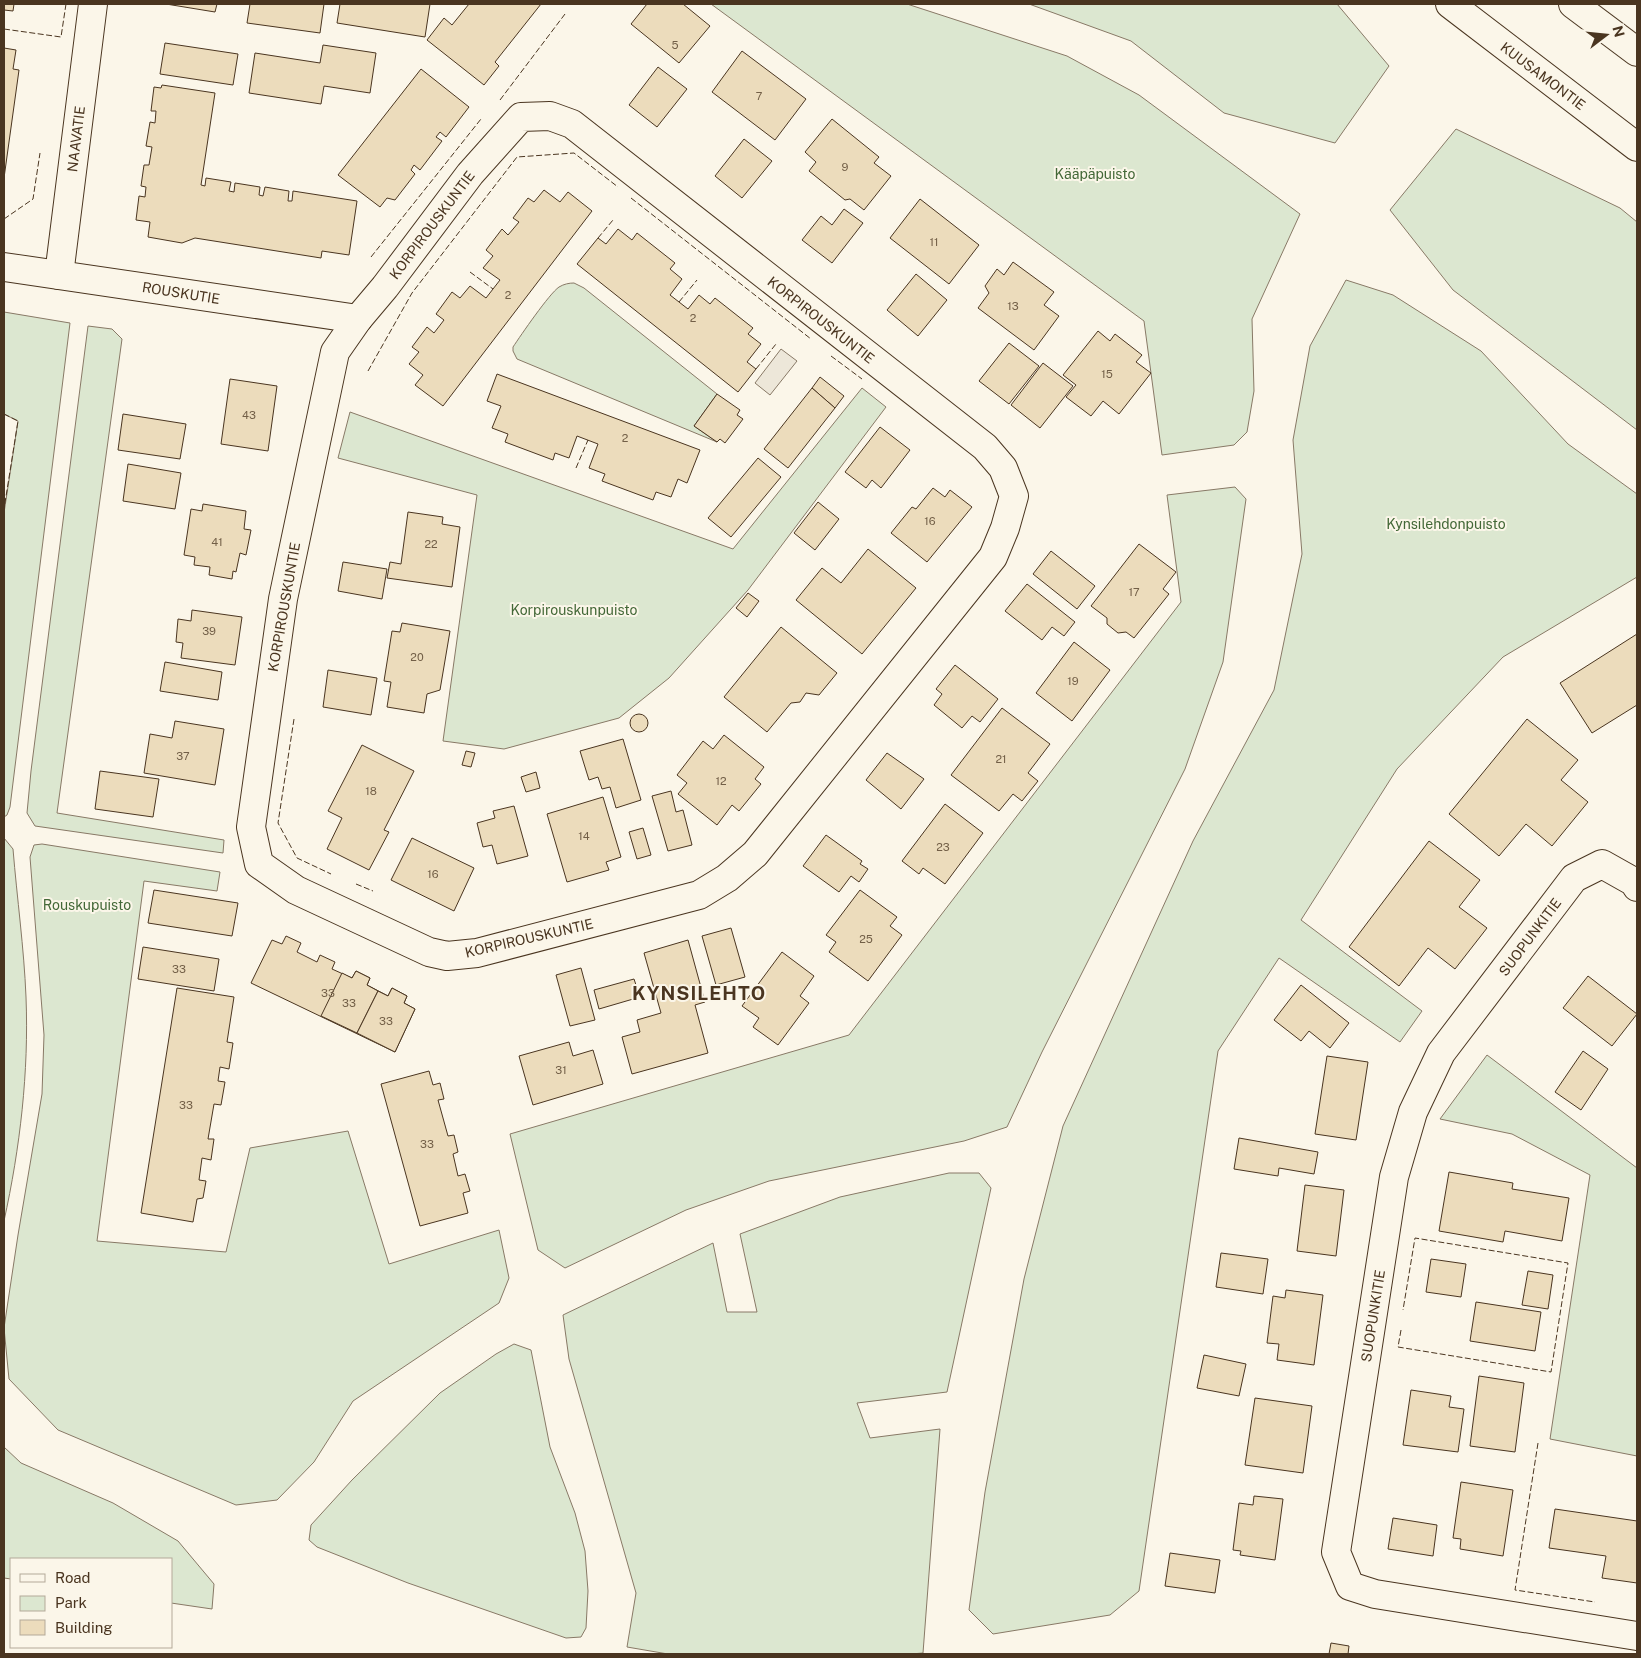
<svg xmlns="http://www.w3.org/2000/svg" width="1641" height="1658" viewBox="0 0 1641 1658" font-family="'Public Sans',sans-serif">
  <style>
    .green { fill: #dce7d0; stroke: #887966 }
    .parking { fill: #ede7d9; stroke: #887966 }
    .building { fill: #ecdcbc; stroke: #4a3520 }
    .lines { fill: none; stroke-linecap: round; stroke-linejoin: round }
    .minor-casing { stroke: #4a3520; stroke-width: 30 }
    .highway-casing { stroke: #4a3520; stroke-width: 30 }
    .minor { stroke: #fbf6e9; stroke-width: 28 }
    .highway { stroke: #fbf6e9; stroke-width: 28 }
    .fence { stroke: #4a3520; stroke-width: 1; stroke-dasharray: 6 2.5; stroke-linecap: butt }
    .labels { text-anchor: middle; stroke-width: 4; stroke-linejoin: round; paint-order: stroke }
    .number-label { font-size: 11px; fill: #725f47 }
    .street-label { font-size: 14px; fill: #4a3520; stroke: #fbf6e9 }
    .park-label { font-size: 14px; fill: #436837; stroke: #fbf6e9 }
    .district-label { font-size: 19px; font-weight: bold; letter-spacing: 1px; fill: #4a3520; stroke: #fbf6e9 }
  </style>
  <rect width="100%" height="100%" fill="#fbf6e9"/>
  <g class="green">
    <polygon points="711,4 907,4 1067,56 1139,95 1300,214 1252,319 1254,391 1247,432 1234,445 1162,455 1144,321"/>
    <polygon points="1029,4 1337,4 1389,66 1335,143 1224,113 1131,41"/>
    <polygon points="1456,129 1620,208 1637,222 1637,430 1453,290 1390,210"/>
    <polygon points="1346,280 1393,295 1481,351 1568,444 1637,494 1637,577 1503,657 1397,769 1301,920 1422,1011 1400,1042 1279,958 1218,1051 1139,1591 1110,1615 993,1634 969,1610 985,1492 1024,1279 1063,1126 1193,841 1274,690 1302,554 1293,440 1310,346"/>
    <path d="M 574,283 L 584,288 L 717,394 L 694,426 L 717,442 L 517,359 L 513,351 L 513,347 C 521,335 549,294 559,287 C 564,284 569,283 574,283 Z"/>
    <polygon points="4,312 70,323 10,807 7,815 4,817 4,513 18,421 4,414"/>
    <polygon points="88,326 112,329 122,339 57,813 224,840 223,853 35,826 27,813 31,771"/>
    <polygon points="862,388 886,407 748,590 669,678 619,718 504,749 443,741 477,495 338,458 350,412 733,549"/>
    <polygon points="1235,487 1246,499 1223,662 1185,769 1042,1052 1007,1127 964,1141 769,1181 686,1210 565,1268 538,1250 510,1134 849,1035 1181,602 1167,495"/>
    <path d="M 4,838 L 13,849 C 17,898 24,948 26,997 C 29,1072 20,1148 4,1221 Z"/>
    <polygon points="42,844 220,872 217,891 144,881 97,1241 226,1252 250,1148 348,1131 389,1264 499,1230 509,1278 499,1303 353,1401 314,1462 277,1500 236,1505 58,1430 9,1379 4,1328 18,1235 42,1094 44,1035 30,857 34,845"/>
    <polygon points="1487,1055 1637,1168 1637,1456 1550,1439 1590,1175 1512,1134 1440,1119"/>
    <polygon points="949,1173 979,1173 991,1188 947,1392 857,1403 870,1438 940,1429 923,1653 911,1654 668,1654 627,1647 636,1593 569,1359 563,1315 713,1243 727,1312 757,1312 740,1234 840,1197"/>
    <polygon points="514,1344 531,1350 550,1447 575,1513 585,1551 588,1591 586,1628 581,1637 566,1638 408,1583 317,1547 309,1540 311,1525 352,1480 440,1393 496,1354"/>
    <polygon points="4,1447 21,1463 113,1503 178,1541 214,1584 212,1609 171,1603 171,1559 11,1559 11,1579 4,1578"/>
  </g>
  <polygon class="parking" points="781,349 797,361 770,395 755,383"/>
  <g class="building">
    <polygon points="4,4 14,4 13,11 4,10"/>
    <polygon points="166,4 217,4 215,12"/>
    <polygon points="250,4 324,4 320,33 247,23"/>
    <polygon points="340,4 430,4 425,37 337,23"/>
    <polygon points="469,4 541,4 495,62 499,66 484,85 427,40 444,18 452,25"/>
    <polygon points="647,4 683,4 710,26 679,63 631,24"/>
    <polygon points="165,43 238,54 233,85 160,74"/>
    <polygon points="323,45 376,53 370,93 324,86 321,104 249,93 255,53 320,63"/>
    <polygon points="4,48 16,50 13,69 19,70 4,178"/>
    <polygon points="742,51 806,99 775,140 712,92"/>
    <polygon points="658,67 687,89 657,127 629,105"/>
    <polygon points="421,69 469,107 446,137 440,132 436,137 442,141 420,170 414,165 411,170 415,174 395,200 387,198 380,207 338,175"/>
    <polygon points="162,85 215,93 201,185 205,186 206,178 231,182 229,191 234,192 235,183 260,187 259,195 263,196 265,187 289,191 288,201 292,201 293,191 357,201 349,255 322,251 321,258 195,238 182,243 148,237 150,222 136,220 139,196 145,197 146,187 141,186 144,165 149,165 152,147 146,146 150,122 155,123 156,111 151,111 154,87 161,88"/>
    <polygon points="832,119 879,157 874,163 891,176 864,210 850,199 845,200 809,171 816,162 805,152"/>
    <polygon points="744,139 772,161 742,198 715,176"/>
    <polygon points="544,190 560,202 568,192 592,211 443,406 415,385 423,375 409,364 419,352 412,347 427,327 434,333 444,320 436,314 452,292 460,298 470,286 486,298 500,280 483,268 493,256 486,250 502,229 508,235 519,222 513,218 528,198 534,202"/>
    <polygon points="920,199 979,245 949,284 890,238"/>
    <polygon points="844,209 863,223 832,263 802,240 821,216 832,225"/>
    <polygon points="618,229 632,240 637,233 675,263 670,269 682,279 670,295 688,309 699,295 710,304 715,298 753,328 748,334 761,344 747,362 756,369 738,392 577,264 598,238 606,244"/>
    <polygon points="1013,262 1054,292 1044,305 1059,316 1034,350 978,308 989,293 985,286 997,269 1004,275"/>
    <polygon points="916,274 947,300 918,336 887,310"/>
    <polygon points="1098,331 1110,341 1115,334 1142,355 1136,362 1151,373 1119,414 1103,401 1091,416 1066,397 1076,385 1063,375"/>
    <polygon points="1009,343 1039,366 1009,404 979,381"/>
    <polygon points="1043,363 1073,386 1040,428 1011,405"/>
    <polygon points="497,374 700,450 687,483 678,479 671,497 656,492 653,500 602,481 605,474 589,468 598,444 577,436 569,458 555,453 553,460 505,442 508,434 492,428 501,406 487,401"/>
    <polygon points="820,377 844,396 835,408 812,388"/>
    <polygon points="230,379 277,386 268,451 221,444"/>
    <polygon points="812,388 835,408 788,468 764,449"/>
    <polygon points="717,394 740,410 737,415 743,419 725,443 720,439 717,442 694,426"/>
    <polygon points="123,414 186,424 180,459 118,450"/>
    <polygon points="880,427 910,450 881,488 872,480 866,488 845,472"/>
    <polygon points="758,458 781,477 731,537 708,518"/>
    <polygon points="128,464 181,473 175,509 123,501"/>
    <polygon points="933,488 945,497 950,490 972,507 927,562 891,533 912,507 916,509"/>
    <polygon points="818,502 839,519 815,550 794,533"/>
    <polygon points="203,504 246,511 244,529 251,530 246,555 240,553 236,572 233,571 232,579 209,575 210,567 194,565 195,557 184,555 191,509 202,511"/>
    <polygon points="408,512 443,517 442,524 460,527 452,587 387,578 390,562 401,564"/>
    <polygon points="1139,544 1176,572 1163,589 1169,594 1134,638 1126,632 1118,633 1107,624 1107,618 1091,606"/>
    <polygon points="868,549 916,588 862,654 796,600 822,568 841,583"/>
    <polygon points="1051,551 1095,586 1077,609 1033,574"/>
    <polygon points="343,562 387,569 382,599 338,591"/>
    <polygon points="1027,584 1075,622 1064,636 1052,627 1042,640 1005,611"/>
    <polygon points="748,593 759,601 747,617 736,608"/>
    <polygon points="192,610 242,617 235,665 181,658 183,643 176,642 178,619 191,621"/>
    <polygon points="402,623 450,631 440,690 427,694 424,713 387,707 391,682 384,681 392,631 400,632"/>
    <polygon points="781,627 837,673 819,695 806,693 800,702 791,703 767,732 724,697"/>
    <polygon points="1637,634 1637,705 1592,733 1560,683"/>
    <polygon points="1074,642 1110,670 1072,721 1036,693"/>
    <polygon points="165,662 222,672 218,700 160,691"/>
    <polygon points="955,665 998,699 980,722 972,716 962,728 934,705 942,694 936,689"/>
    <polygon points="328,670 377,678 371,715 323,707"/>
    <polygon points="1002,708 1050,744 1028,773 1038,781 1022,801 1013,794 999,811 951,775"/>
    <circle cx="639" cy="723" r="9"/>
    <polygon points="1527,719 1578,760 1561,780 1588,802 1552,846 1526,824 1499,856 1449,814"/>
    <polygon points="175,721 224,729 215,785 144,773 150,734 172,738"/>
    <polygon points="724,735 764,767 755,779 761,784 739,811 732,805 717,825 678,794 687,783 677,775 703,741 713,749"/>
    <polygon points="623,739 641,800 616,808 610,787 602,789 598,777 589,780 580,751"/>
    <polygon points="362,745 414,771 384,830 389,832 369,870 327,849 342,818 328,811"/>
    <polygon points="466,751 475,753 471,767 462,765"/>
    <polygon points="887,753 924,779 901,809 866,780"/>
    <polygon points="100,771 159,779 153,817 95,809"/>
    <polygon points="536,772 540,788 526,792 521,777"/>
    <polygon points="671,791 676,812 683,810 692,845 668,851 652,796"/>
    <polygon points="603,797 621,857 606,862 609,870 567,882 547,814"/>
    <polygon points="945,804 983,833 945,884 923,868 919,874 902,861"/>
    <polygon points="514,806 528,856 497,864 492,845 483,847 477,823 495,818 493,811"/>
    <polygon points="643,828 651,855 637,859 629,832"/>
    <polygon points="826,835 862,861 860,864 868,869 859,882 851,876 839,892 803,866"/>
    <polygon points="412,838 474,868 454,911 391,880"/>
    <polygon points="1429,841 1480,880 1459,907 1487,928 1455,969 1428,948 1399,986 1349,947"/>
    <polygon points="154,890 238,903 232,936 148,923"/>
    <polygon points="860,890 897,917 890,926 902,935 868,981 829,952 836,942 826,935"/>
    <polygon points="731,928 745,977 716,985 702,936"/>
    <polygon points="286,936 301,943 297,952 317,962 320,955 335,962 332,969 352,978 356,971 370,978 367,985 388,996 392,988 407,996 404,1003 415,1009 395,1052 251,983 272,940 282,944"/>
    <polygon points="688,940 705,1002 695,1005 708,1053 632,1074 622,1037 640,1032 637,1020 661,1013 644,953"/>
    <polygon points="143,947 219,959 214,991 138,979"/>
    <polygon points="782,952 814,976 800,996 809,1003 778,1045 753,1027 759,1018 742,1006"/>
    <polygon points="581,968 595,1020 570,1026 556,975"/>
    <polygon points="356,971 370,978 367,985 378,991 357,1033 321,1016 342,973 352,978"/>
    <polygon points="1588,976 1637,1014 1612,1046 1563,1008"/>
    <polygon points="634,979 640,997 599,1009 594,990"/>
    <polygon points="1301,985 1349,1023 1330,1048 1309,1031 1301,1041 1274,1020"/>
    <polygon points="177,988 234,997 227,1042 233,1043 229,1069 220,1067 218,1081 225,1082 221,1105 214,1104 208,1139 214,1139 211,1160 202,1158 199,1180 206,1181 203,1198 197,1199 193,1222 141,1213"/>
    <polygon points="392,988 407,996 404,1003 415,1009 395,1052 357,1033 378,991 388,996"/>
    <polygon points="569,1042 573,1056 593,1050 603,1084 533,1105 519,1056"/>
    <polygon points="1583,1051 1608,1069 1581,1110 1555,1092"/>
    <polygon points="1327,1056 1368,1062 1356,1140 1315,1134"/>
    <polygon points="429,1071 433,1085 440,1083 444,1099 438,1100 448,1136 454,1135 458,1152 453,1154 458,1176 465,1174 470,1191 463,1193 468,1213 420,1226 381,1084"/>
    <polygon points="1239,1138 1318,1152 1314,1174 1279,1168 1278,1176 1234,1169"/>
    <polygon points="1449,1172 1513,1183 1512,1189 1569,1198 1562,1241 1505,1231 1503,1242 1439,1231"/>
    <polygon points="1305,1185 1344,1190 1336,1256 1297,1251"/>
    <polygon points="1221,1253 1268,1259 1263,1294 1216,1287"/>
    <polygon points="1431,1259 1466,1264 1461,1297 1426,1292"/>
    <polygon points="1528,1271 1553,1275 1548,1309 1522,1305"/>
    <polygon points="1286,1290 1323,1295 1314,1365 1277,1360 1279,1344 1267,1343 1273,1296 1285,1298"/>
    <polygon points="1476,1302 1541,1312 1535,1351 1470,1341"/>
    <polygon points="1204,1355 1246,1364 1239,1396 1197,1388"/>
    <polygon points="1479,1376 1524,1383 1515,1452 1470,1446"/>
    <polygon points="1411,1390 1451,1396 1449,1407 1464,1409 1458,1452 1403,1445"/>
    <polygon points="1255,1398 1312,1406 1303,1473 1245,1465"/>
    <polygon points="1461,1482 1513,1490 1503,1556 1460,1549 1461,1539 1453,1538"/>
    <polygon points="1254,1496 1283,1499 1275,1560 1240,1555 1241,1551 1233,1550 1239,1503 1253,1505"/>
    <polygon points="1555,1509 1637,1521 1637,1583 1602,1578 1606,1556 1549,1548"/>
    <polygon points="1393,1518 1437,1525 1433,1556 1388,1549"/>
    <polygon points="1170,1553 1220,1560 1215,1593 1165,1586"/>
    <polygon points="1331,1643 1349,1646 1348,1654 1329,1654"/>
  </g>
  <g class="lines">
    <defs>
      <g id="minor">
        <polygon points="550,116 572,124 985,447 1003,468 1014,496 1005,528 993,557 755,854 727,878 699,895 477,953 447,956 429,952 296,890 259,864 251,827 283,599 335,352 358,319 385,287 470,174 521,117"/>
        <polyline points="4,267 358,319"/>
        <polyline points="59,275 93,4"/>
        <polyline points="1637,887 1634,882 1602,864 1574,878 1441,1053 1413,1112 1394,1177 1336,1552 1350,1586 1375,1594 1637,1636"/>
      </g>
      <g id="highway">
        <polyline points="1450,4 1637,147"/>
        <polyline points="1573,4 1637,52"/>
      </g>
    </defs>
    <use href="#minor" class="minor-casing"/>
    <use href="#highway" class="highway-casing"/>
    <use href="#minor" class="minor"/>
    <use href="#highway" class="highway"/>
    <g class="fence">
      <polyline points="4,29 61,37 66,4"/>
      <polyline points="500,100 565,14"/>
      <polyline points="631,198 811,339"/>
      <polyline points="4,219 33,199 40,153"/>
      <polyline points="598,238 613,220"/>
      <polyline points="371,257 481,119"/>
      <polyline points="470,272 493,289"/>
      <polyline points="679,302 697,280"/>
      <polyline points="831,356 862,379"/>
      <polyline points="756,369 776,344"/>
      <polyline points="368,371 412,293 517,157 574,153 618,187"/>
      <polyline points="4,414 18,421 4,509"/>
      <polyline points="576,468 588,440"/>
      <polyline points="294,719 278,823 297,858 331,874"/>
      <polyline points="356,884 373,891"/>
      <polyline points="1401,1330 1398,1347 1551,1372 1568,1263 1415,1238 1403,1310"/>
      <polyline points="1538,1443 1515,1590 1595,1602"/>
    </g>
  </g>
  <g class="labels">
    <g class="number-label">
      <text x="675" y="49">5</text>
      <text x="759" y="100">7</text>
      <text x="845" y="171">9</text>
      <text x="934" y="246">11</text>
      <text x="508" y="299">2</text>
      <text x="1013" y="310">13</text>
      <text x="693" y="322">2</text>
      <text x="1107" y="378">15</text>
      <text x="249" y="419">43</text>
      <text x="625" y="442">2</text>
      <text x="930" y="525">16</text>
      <text x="217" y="546">41</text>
      <text x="431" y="548">22</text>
      <text x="1134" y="596">17</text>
      <text x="209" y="635">39</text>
      <text x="417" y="661">20</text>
      <text x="1073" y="685">19</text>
      <text x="183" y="760">37</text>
      <text x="1001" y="763">21</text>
      <text x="721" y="785">12</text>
      <text x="371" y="795">18</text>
      <text x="584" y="840">14</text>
      <text x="943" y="851">23</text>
      <text x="433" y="878">16</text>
      <text x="866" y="943">25</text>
      <text x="179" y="973">33</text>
      <text x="328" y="997">33</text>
      <text x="349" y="1007">33</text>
      <text x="386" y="1025">33</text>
      <text x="561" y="1074">31</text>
      <text x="186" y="1109">33</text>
      <text x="427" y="1148">33</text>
    </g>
    <g class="street-label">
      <text transform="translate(1543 76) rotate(37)" y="5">KUUSAMONTIE</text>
      <text transform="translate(76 139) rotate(-83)" y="5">NAAVATIE</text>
      <text transform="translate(432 225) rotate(-53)" y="5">KORPIROUSKUNTIE</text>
      <text transform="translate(181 293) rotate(9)" y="5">ROUSKUTIE</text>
      <text transform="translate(821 320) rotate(38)" y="5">KORPIROUSKUNTIE</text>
      <text transform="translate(284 607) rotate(-80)" y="5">KORPIROUSKUNTIE</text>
      <text transform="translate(1530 937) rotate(-53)" y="5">SUOPUNKITIE</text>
      <text transform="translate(529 938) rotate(-13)" y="5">KORPIROUSKUNTIE</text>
      <text transform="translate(1373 1316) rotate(-81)" y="5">SUOPUNKITIE</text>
    </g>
    <g class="park-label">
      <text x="1095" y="179">Kääpäpuisto</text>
      <text x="1446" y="529">Kynsilehdonpuisto</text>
      <text x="574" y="615">Korpirouskunpuisto</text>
      <text x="87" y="910">Rouskupuisto</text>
    </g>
    <g class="district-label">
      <text x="699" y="1000">KYNSILEHTO</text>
    </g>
  </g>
  <rect width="1641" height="1658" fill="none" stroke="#4a3520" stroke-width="10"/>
  <rect x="10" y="1558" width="162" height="90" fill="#fbf6e9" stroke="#b4a999"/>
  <rect x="20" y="1574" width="25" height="8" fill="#fbf6e9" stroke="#b4a999"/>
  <text x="55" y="1583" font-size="15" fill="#4a3520">Road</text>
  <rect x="20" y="1596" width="25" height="15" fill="#dce7d0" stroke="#b4a999"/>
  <text x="55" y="1608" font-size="15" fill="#4a3520">Park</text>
  <rect x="20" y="1620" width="25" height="15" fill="#ecdcbc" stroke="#b4a999"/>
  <text x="55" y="1633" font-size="15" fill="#4a3520">Building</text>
  <g transform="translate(1606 35) rotate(74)" stroke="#fbf6e9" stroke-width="4" paint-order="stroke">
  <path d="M0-4L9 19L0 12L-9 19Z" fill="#4a3520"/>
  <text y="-8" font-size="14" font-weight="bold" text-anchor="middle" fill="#4a3520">N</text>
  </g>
</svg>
